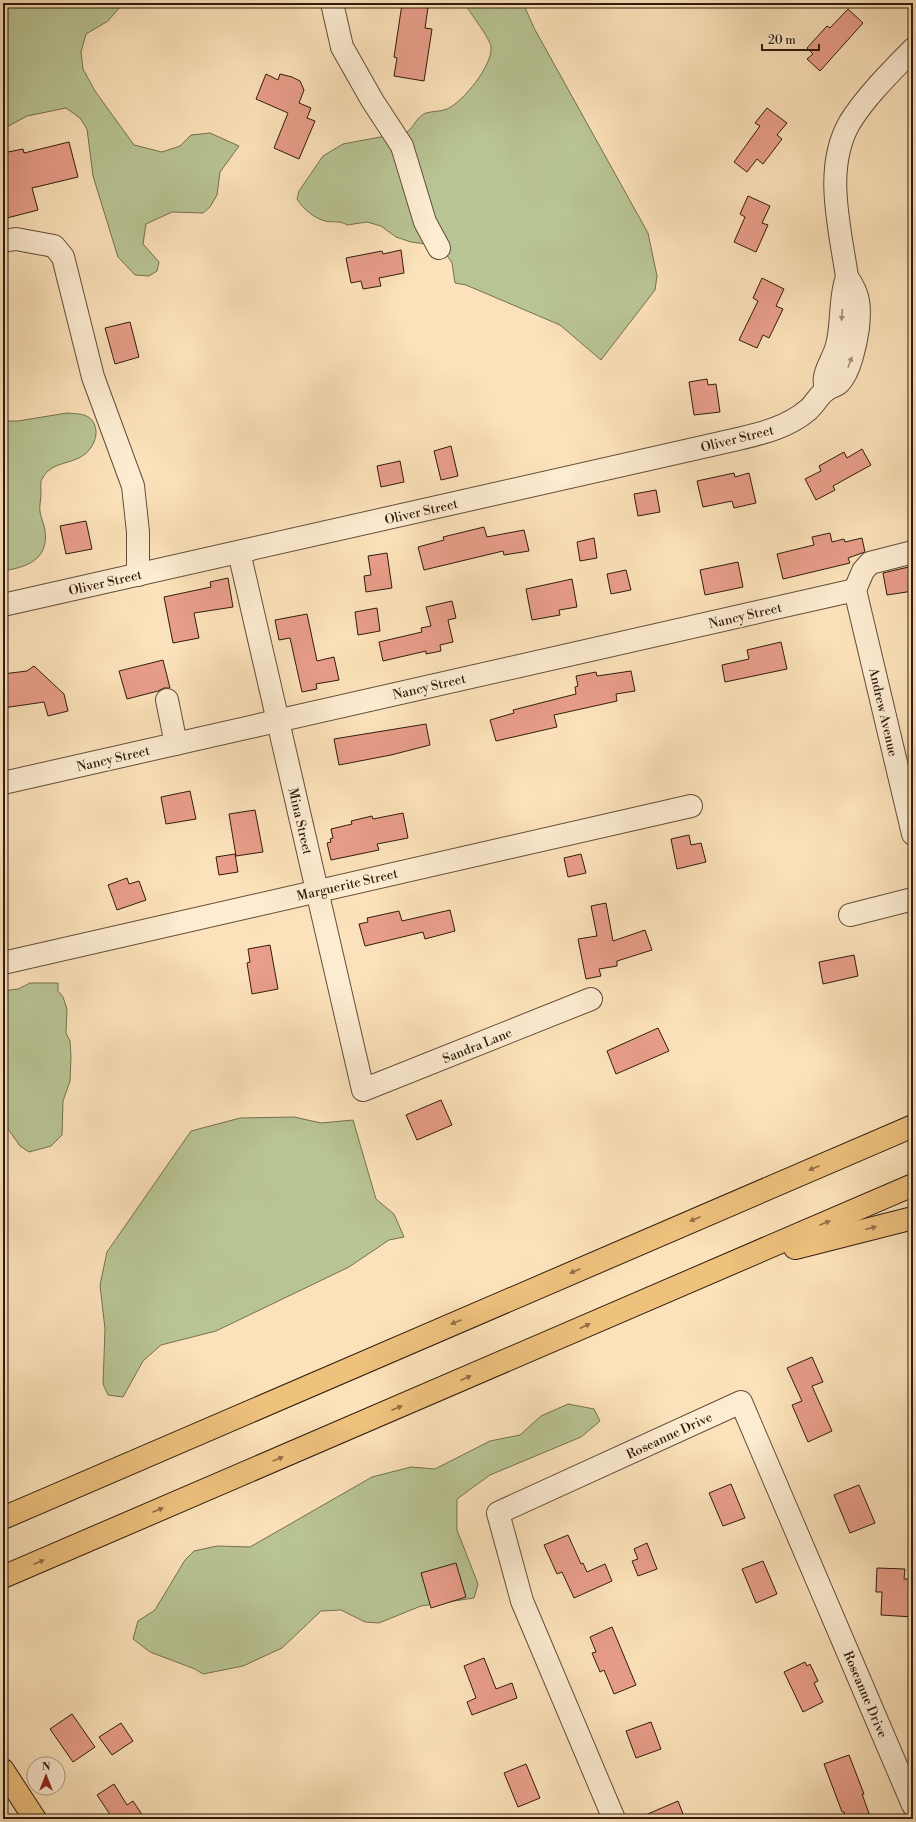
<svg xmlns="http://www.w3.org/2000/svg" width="916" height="1822" viewBox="0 0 916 1822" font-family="'Libre Bodoni',serif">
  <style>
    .green { fill: #b9c494; stroke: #747051 }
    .building { fill: #e99e8a; stroke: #301b0e }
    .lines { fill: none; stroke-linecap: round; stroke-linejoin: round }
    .minor-casing { stroke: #634d39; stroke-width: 24 }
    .major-casing { stroke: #301b0e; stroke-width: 24 }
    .highway-casing { stroke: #301b0e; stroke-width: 24 }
    .minor { stroke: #fdecd2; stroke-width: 22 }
    .major { stroke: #eec17d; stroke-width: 22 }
    .highway { stroke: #eec17d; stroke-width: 22 }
    .oneway { fill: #a18e7a }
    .oneway2 { fill: #8f6e46 }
    .labels { text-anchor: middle; stroke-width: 4; stroke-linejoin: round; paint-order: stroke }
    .street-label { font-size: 13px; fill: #301b0e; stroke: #fdecd2 }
  </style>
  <rect width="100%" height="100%" fill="#fce2ba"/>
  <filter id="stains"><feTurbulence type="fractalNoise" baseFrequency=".005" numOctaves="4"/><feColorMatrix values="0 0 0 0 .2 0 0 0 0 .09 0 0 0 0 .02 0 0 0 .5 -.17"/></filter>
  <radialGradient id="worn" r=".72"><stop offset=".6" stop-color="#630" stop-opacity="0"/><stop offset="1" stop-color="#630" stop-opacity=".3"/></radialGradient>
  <g class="green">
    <polygon points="3,3 120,3 120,7 108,21 86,34 81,52 83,69 95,91 134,145 162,152 180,146 191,135 210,133 239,146 220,172 217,195 210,207 203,213 172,212 146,224 143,244 159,262 157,271 149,276 135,275 118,257 93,176 87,129 80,118 66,108 27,116 3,129"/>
    <path d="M 464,3 L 523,3 L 534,28 L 648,233 L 657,276 L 655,290 L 601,360 L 560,325 L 466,285 L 455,283 L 452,263 L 441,246 L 411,242 L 396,237 L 381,226 L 367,222 L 347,225 C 340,220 333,223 325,221 C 314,218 303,209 297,199 L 299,191 L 323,156 L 343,144 L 407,132 C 414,127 417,116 426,113 C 432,111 440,112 447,109 C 463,102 493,65 491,47 C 491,40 469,11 464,3 Z"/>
    <path d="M 67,413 C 78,414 91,413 95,426 C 97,432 96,438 93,444 C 81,468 53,457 42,479 C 40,482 41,489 41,494 C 41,500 39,506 40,512 C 41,518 44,524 45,530 C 49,560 27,567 3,571 L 3,421 L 18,421 Z"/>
    <polygon points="30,983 58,983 58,991 63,997 67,1009 66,1033 70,1041 71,1057 70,1081 63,1101 62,1135 51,1146 29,1152 20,1146 8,1129 3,1100 3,991 18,989"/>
    <polygon points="294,1117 321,1123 353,1120 376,1199 394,1214 404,1237 389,1240 349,1267 216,1331 161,1345 143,1361 123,1397 108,1395 103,1384 105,1329 100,1285 107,1252 191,1131 240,1118"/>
    <polygon points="568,1404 594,1409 600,1421 581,1437 490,1475 457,1499 457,1530 478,1584 474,1598 421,1606 379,1623 365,1622 341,1610 321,1611 282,1648 243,1666 203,1674 195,1669 150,1652 133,1639 138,1621 155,1610 185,1560 194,1551 217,1546 250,1547 372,1477 411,1467 435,1469 490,1441 520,1435 541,1416"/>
  </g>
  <g class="building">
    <polygon points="402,4 428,8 425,28 432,29 424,81 394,76 397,58 394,57"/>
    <polygon points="848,9 863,23 820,71 807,59 813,54 807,48 827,26 830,28"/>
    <polygon points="266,74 278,80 280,74 292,77 300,81 304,90 299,103 311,108 307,118 315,121 299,159 274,148 288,113 256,99"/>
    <polygon points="767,108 787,123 777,135 782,139 763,164 757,159 747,172 734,162 760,126 755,123"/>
    <polygon points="69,142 78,177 32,188 38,210 3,219 3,153 23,149 24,153"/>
    <polygon points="748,196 770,206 762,223 768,225 756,252 734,242 745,217 740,214"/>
    <polygon points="401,250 404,273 379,278 381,286 363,289 361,281 351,283 346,258 382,251 383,254"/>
    <polygon points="762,278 784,289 776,306 783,309 769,338 763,335 757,348 739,340 758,301 753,298"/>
    <polygon points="130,322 139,357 115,364 105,328"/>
    <polygon points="707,379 708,385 716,384 720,412 694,415 689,382"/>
    <polygon points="451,446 458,476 441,480 434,451"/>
    <polygon points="862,449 871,465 833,486 835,490 816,500 805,479 821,471 819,466 844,452 847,458"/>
    <polygon points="400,461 404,482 381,487 377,466"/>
    <polygon points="734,473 735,477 749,473 756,503 734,508 732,501 703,507 697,481"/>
    <polygon points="656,490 660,512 638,516 634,494"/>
    <polygon points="86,521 92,549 66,554 60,526"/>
    <polygon points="484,527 487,537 524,530 529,551 504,555 503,551 424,570 418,547 444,540 443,537"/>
    <polygon points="830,533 832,542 844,539 845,542 862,538 865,552 848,558 850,563 783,579 777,554 814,545 812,537"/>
    <polygon points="594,538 597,558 580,561 577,542"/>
    <polygon points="387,553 392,588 366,592 364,576 371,575 368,556"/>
    <polygon points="738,562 743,587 705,595 700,570"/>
    <polygon points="913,566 913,591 887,595 883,573"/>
    <polygon points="626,570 631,590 611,594 607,574"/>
    <polygon points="228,578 233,607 194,613 199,638 173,643 164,597 211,587 210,582"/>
    <polygon points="572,579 577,607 559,610 560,615 532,620 526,589"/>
    <polygon points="452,601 456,618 448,620 453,642 440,645 441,651 426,654 426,651 383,661 379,642 422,632 421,628 431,626 426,607"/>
    <polygon points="377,608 380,631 358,635 355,612"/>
    <polygon points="307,614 317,661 334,657 339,680 316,684 317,689 302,692 290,638 279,640 275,620"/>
    <polygon points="781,642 787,669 725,682 722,665 749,659 747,650"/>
    <polygon points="163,660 170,688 164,688 158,691 127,699 119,671"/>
    <polygon points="34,666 64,694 68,711 48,716 44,702 3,708 3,674 27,671"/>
    <polygon points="631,671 635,691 616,694 617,701 554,715 557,727 496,741 490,720 514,713 513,710 576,694 575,687 578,686 576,676 596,672 597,676"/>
    <polygon points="426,724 430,745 391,755 339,765 334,739"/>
    <polygon points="190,791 196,819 166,824 161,797"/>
    <polygon points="255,810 263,852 236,856 229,814"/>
    <polygon points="403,813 408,838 377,844 379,850 331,860 327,843 331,842 330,839 333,838 331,829 352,824 351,821 372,816 373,819"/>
    <polygon points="689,835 691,845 701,843 706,862 677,869 671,839"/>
    <polygon points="235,854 238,872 219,875 216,857"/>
    <polygon points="581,854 586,873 568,877 564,858"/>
    <polygon points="127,878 129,884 139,881 146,900 117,910 108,885"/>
    <polygon points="606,903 613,941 645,930 652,950 617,961 617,966 599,969 601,976 586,979 578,939 597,936 591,906"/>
    <polygon points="450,910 455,931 425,939 423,932 365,946 359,924 368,922 367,918 399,911 402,921"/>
    <polygon points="270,945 278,989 252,994 247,963 250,962 248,949"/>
    <polygon points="854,955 858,976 823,984 819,962"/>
    <polygon points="658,1028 669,1051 616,1074 607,1051"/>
    <polygon points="441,1100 452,1125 417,1140 406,1115"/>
    <polygon points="812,1357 823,1382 812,1386 832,1431 808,1442 792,1405 802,1401 787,1368"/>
    <polygon points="731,1484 745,1518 723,1526 709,1493"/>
    <polygon points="859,1485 875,1523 850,1533 834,1495"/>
    <polygon points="568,1535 581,1564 583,1563 587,1572 605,1564 612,1581 574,1598 562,1572 557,1574 544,1545"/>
    <polygon points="647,1543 657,1569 638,1576 632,1561 638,1559 634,1549"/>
    <polygon points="763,1561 777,1594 756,1603 742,1569"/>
    <polygon points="456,1563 466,1597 431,1608 421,1573"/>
    <polygon points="877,1568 905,1569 904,1579 913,1579 913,1617 881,1615 882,1592 876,1592"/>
    <polygon points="612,1627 636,1685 614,1694 604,1670 600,1672 592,1653 596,1652 590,1637"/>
    <polygon points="484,1658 496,1689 512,1683 517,1698 472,1715 467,1702 476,1698 464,1666"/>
    <polygon points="805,1662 807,1666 810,1664 818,1681 814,1683 823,1702 803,1712 784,1672"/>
    <polygon points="72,1714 95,1747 73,1762 50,1729"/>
    <polygon points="651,1722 661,1749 636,1758 626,1731"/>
    <polygon points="121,1723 133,1741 112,1755 99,1737"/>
    <polygon points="849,1755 864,1794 862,1794 871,1819 846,1819 844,1812 842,1812 824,1764"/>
    <polygon points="526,1764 540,1798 518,1807 504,1773"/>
    <polygon points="114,1784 127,1805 133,1801 145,1819 107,1819 111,1816 97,1795"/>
    <polygon points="678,1801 685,1819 636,1819"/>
  </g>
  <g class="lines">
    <defs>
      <g id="minor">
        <polyline points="332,3 342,47 372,100 402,146 425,222 439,248"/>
        <polyline points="3,241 16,239 54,246 63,257 93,377 133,486 138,532 138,575"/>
        <path d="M 826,390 C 825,386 824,381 825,377 C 826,368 835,355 837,345 C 843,323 839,299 847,277 C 840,228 823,168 850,122 C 867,95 891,72 913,49"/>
        <polyline points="239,552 363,1090 591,999"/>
        <polyline points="855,590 913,834"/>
        <polyline points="855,590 863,571 870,563 913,552"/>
        <path d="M 3,605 L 738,439 C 763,433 788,427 808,410 C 815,404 819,395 826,390 C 830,387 836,386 839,383 C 850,373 856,342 858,328 C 860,307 860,295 847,277"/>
        <polyline points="167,700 176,744"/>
        <polyline points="3,783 855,590"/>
        <polyline points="850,915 913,899"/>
        <polyline points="3,963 691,806"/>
        <polyline points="614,1819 522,1601 498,1513 741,1402 913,1805"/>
      </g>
      <polyline id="major" points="3,1770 35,1819"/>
      <g id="highway">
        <polyline points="795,1248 913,1218"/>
        <polyline points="3,1518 913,1126"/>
        <polyline points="3,1577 913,1185"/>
      </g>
    </defs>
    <use href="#minor" class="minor-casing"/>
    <use href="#major" class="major-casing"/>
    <use href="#highway" class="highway-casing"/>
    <use href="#minor" class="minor"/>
    <use href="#major" class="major"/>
    <use href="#highway" class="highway"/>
  </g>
  <defs><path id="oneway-solid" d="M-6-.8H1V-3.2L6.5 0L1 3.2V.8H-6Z"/></defs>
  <g class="oneway">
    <use href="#oneway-solid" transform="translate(842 315) rotate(94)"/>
    <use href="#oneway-solid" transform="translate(850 362) rotate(-70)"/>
  </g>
  <g class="oneway2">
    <use href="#oneway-solid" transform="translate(814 1168) rotate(157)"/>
    <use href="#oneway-solid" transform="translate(695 1219) rotate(157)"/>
    <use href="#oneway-solid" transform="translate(825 1223) rotate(-23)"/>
    <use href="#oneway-solid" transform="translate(871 1228) rotate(-15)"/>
    <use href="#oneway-solid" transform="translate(575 1271) rotate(157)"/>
    <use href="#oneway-solid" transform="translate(456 1322) rotate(157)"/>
    <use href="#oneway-solid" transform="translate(585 1326) rotate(-24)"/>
    <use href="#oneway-solid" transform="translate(466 1378) rotate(-24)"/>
    <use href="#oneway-solid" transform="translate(397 1408) rotate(-23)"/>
    <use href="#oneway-solid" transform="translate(278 1459) rotate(-23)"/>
    <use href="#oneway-solid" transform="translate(158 1510) rotate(-23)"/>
    <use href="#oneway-solid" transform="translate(39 1562) rotate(-23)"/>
  </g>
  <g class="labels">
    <g class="street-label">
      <text transform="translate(737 438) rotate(-14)" y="5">Oliver Street</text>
      <text transform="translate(421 511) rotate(-13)" y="5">Oliver Street</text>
      <text transform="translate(105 582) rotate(-13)" y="5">Oliver Street</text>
      <text transform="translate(745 615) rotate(-13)" y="5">Nancy Street</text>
      <text transform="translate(429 686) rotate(-13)" y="5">Nancy Street</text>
      <text transform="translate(884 712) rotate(77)" y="5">Andrew Avenue</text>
      <text transform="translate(113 758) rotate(-13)" y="5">Nancy Street</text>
      <text transform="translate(301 821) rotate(77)" y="5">Mina Street</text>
      <text transform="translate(347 884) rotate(-13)" y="5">Marguerite Street</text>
      <text transform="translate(477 1045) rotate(-22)" y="5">Sandra Lane</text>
      <text transform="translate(669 1435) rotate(-25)" y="5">Roseanne Drive</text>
      <text transform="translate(866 1694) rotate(67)" y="5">Roseanne Drive</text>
    </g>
  </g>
  <rect width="916" height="1822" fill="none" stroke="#fce2ba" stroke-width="16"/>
  <rect x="4" y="4" width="908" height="1814" fill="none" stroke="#301b0e" stroke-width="2"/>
  <rect x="8" y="8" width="900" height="1806" fill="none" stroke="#301b0e"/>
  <g transform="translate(46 1776)"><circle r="19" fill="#fdecd2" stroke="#ab9884"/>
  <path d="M0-3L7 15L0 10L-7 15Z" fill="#8f2418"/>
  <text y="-6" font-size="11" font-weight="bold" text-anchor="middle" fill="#301b0e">N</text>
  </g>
  <path d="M762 44v6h57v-6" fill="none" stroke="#301b0e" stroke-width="2"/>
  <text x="768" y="44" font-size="12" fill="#301b0e" stroke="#fdecd2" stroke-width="3" paint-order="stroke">20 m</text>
  <rect width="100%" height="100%" filter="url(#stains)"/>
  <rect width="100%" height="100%" fill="url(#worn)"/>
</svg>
